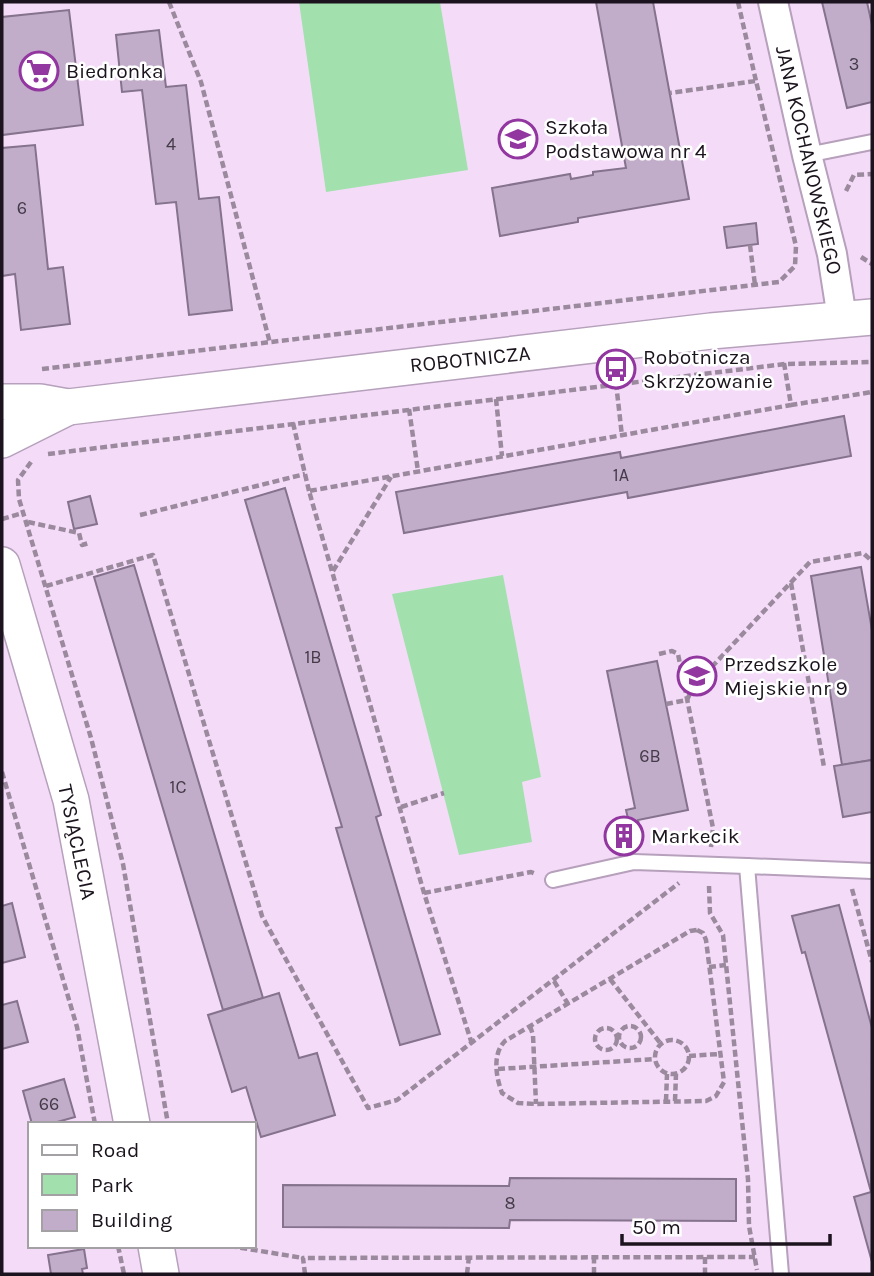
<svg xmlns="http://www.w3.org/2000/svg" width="874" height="1276" viewBox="0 0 874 1276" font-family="Karla,sans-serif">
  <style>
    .green { fill: #a2e1ae }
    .building { fill: #c1adc9; stroke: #85728d; stroke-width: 2 }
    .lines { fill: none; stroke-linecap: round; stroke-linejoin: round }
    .service-casing { stroke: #b6a0bb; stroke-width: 18 }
    .minor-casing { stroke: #b6a0bb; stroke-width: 32 }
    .tertiary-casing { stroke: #b6a0bb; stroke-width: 38 }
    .path { stroke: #9b899e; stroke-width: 4.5; stroke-dasharray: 7 3.5; stroke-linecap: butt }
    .service { stroke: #fff; stroke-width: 14 }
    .minor { stroke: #fff; stroke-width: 28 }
    .tertiary { stroke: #fff; stroke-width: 35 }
    .labels { text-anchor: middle; stroke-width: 5; stroke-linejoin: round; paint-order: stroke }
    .number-label { font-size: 18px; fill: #443a48 }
    .poi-label { font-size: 21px; fill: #1b131d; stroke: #fff; text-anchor: start }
    .street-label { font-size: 21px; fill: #1b131d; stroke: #fff }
  </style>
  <rect width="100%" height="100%" fill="#f4dcf9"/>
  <g class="green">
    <polygon points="299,2 440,2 468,170 326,192"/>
    <polygon points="503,575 541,777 522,782 532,842 459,855 392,594"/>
  </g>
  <g class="building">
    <polygon points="596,2 653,2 689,199 578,218 578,222 500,236 492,188 570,174 571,179 593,175 593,172 626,168"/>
    <polygon points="822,2 867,2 872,25 872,102 847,108"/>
    <polygon points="69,10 83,125 2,135 2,17"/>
    <polygon points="159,30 166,87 186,85 199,199 219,197 232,310 189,315 176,202 156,204 142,90 122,92 116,35"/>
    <polygon points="35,145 48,269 63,267 70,324 21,330 15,274 2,276 2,148"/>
    <polygon points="756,223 758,244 727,248 724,227"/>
    <polygon points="844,416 851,456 628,498 627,492 404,533 396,492 620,452 621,458"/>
    <polygon points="285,488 381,815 376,817 440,1034 400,1045 336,828 342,827 245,500"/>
    <polygon points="90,496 97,524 74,529 68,502"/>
    <polygon points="134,565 263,998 223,1010 94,577"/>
    <polygon points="861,567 872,630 872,760 842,765 811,576"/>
    <polygon points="657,661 688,810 638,820 639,825 630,827 626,810 635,808 607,671"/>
    <polygon points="872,760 872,812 843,817 834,766"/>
    <polygon points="639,825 642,839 609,846 606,832"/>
    <polygon points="12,903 25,957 2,963 2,906"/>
    <polygon points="839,905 872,1028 871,1192 805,952 802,953 792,916"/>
    <polygon points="279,993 299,1058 317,1053 335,1115 261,1137 246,1087 232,1092 208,1015"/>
    <polygon points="17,1001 28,1042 2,1049 2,1005"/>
    <polygon points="64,1079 75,1117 50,1124 32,1124 23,1091"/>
    <polygon points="510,1178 736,1179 736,1221 510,1220 509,1228 283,1227 283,1185 509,1186"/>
    <polygon points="871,1192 872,1192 872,1262 854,1197"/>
    <polygon points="84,1249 87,1268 82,1269 83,1274 51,1274 48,1255"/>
  </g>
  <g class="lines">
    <defs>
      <g id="service">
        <polyline points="807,155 872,142"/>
        <polyline points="553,880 634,862 747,866"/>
        <polyline points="781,1274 747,866 872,871"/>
      </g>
      <polyline id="minor" points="773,2 807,155 832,254 842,318"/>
      <g id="tertiary">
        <polyline points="2,402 40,402 68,407 711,331 872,317"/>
        <polyline points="2,440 68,407"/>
        <polyline points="2,565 71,800 132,1124"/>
        <polyline points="156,1246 161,1274"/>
      </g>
    </defs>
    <use href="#service" class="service-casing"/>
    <use href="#minor" class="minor-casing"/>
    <use href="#tertiary" class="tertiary-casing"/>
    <g class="path">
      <polyline points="169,2 201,82 270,343"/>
      <polyline points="738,2 756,81"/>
      <polyline points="846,191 854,175 872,174"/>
      <polyline points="750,245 755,285"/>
      <polyline points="861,257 872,264"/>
      <polyline points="784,363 791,405 872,392"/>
      <polyline points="42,369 779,282 795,266 796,246 756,81 670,93"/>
      <polyline points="616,383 622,436"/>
      <polyline points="496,399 502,456"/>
      <polyline points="409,409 418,471"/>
      <polyline points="293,423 309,491"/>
      <polyline points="48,454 785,364 872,362"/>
      <polyline points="31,462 18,480 19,499 91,738 123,864 168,1124"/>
      <polyline points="140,515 305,474"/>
      <polyline points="2,519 23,513"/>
      <polyline points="28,522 79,533 82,545 89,543"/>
      <polyline points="333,571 391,477"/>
      <polyline points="791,583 824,767"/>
      <polyline points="46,586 153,555 262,916 368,1108 397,1100 679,883"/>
      <polyline points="659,654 672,651 678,654 713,828 711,847"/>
      <polyline points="666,704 687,700 693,687 810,562 863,553 872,561"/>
      <polyline points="2,772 77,1027 95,1124"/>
      <polyline points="401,807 444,793"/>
      <polyline points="709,886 710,913 723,935 748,1179 749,1226 757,1270"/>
      <polyline points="852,889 872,962"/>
      <polyline points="424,893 531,872 536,874"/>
      <path d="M 697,930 L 703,933 L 706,940 L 724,1082 L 716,1096 L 706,1101 L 536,1104 L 518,1103 L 502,1093 C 496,1077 492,1054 505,1041 L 690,931 Z"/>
      <polyline points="709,967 726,965"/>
      <polyline points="610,979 661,1044"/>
      <polyline points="554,981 568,1004"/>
      <polyline points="530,1026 533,1035 536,1104"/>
      <circle cx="630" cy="1037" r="11"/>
      <circle cx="606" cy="1039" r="11"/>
      <circle cx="672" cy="1057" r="17"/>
      <polyline points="472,1044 424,893 309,491 791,405"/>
      <polyline points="689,1056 719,1054"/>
      <polyline points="498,1069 655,1059"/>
      <polyline points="666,1101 667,1074"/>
      <polyline points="675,1101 676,1074"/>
      <polyline points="118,1246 124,1274"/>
      <polyline points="230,1246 303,1258"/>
      <polyline points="705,1257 705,1274"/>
      <polyline points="305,1274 303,1258 755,1257"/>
      <polyline points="467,1274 469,1257"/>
      <polyline points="594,1274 594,1257"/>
    </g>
    <use href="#service" class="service"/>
    <use href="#minor" class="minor"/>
    <use href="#tertiary" class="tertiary"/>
  </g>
  <defs>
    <symbol id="supermarket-ring" viewBox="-11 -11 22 22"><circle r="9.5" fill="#fff" stroke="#9236a0" stroke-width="1.5"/><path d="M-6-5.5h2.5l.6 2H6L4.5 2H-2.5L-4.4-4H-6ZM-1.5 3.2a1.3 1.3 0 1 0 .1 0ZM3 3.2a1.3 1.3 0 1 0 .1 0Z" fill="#9236a0"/></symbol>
    <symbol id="school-ring" viewBox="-11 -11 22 22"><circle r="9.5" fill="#fff" stroke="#9236a0" stroke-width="1.5"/><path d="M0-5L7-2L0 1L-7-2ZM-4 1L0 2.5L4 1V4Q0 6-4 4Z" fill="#9236a0"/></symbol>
    <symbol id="bus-ring" viewBox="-11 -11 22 22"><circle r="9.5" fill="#fff" stroke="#9236a0" stroke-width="1.5"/><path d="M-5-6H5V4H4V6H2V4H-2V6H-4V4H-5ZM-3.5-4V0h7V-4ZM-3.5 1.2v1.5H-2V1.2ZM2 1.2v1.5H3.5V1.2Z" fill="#9236a0"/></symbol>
    <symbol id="building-ring" viewBox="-11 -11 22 22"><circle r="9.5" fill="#fff" stroke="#9236a0" stroke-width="1.5"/><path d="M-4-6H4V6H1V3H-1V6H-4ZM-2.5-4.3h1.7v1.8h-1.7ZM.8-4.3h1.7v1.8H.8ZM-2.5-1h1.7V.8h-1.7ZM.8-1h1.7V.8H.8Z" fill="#9236a0"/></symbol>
  </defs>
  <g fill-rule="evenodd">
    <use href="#supermarket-ring" x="17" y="49" width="44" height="44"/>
    <use href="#school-ring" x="496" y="117" width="44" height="44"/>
    <use href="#bus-ring" x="594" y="347" width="44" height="44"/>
    <use href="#school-ring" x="675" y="654" width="44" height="44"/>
    <use href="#building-ring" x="602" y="814" width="44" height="44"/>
  </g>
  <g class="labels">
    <g class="number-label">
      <text x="854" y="70">3</text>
      <text x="171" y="150">4</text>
      <text x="22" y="214">6</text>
      <text x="621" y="481">1A</text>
      <text x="313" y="663">1B</text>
      <text x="650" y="762">6B</text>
      <text x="178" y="793">1C</text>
      <text x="49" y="1110">66</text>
      <text x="510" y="1209">8</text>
    </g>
    <g class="poi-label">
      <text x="66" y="78">Biedronka</text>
      <text x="545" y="134">Szkoła<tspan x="545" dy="24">Podstawowa nr 4</tspan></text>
      <text x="643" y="364">Robotnicza<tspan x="643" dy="24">Skrzyżowanie</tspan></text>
      <text x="724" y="671">Przedszkole<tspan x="724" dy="24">Miejskie nr 9</tspan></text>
      <text x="651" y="843">Markecik</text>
    </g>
    <g class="street-label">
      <text transform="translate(809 160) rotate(77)" y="7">JANA KOCHANOWSKIEGO</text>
      <text transform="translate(470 359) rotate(-6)" y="7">ROBOTNICZA</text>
      <text transform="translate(77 842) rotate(78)" y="7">TYSIĄCLECIA</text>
    </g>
  </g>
  <rect width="874" height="1276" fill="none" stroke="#1b131d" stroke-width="7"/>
  <rect x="28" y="1122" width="228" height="126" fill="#ffffff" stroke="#a4a1a5" stroke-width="2"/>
  <rect x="42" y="1145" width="35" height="10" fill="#ffffff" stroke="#a4a1a5" stroke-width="2"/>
  <text x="91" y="1157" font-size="21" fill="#1b131d">Road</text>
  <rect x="42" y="1174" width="35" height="21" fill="#a2e1ae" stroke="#a4a1a5" stroke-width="2"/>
  <text x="91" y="1192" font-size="21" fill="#1b131d">Park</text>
  <rect x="42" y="1210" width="35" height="21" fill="#c1adc9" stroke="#a4a1a5" stroke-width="2"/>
  <text x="91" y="1227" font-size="21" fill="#1b131d">Building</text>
  <path d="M622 1234v10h208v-10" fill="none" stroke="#1b131d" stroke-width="3.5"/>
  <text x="632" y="1234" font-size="21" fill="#1b131d" stroke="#ffffff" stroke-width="5" paint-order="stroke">50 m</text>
</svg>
